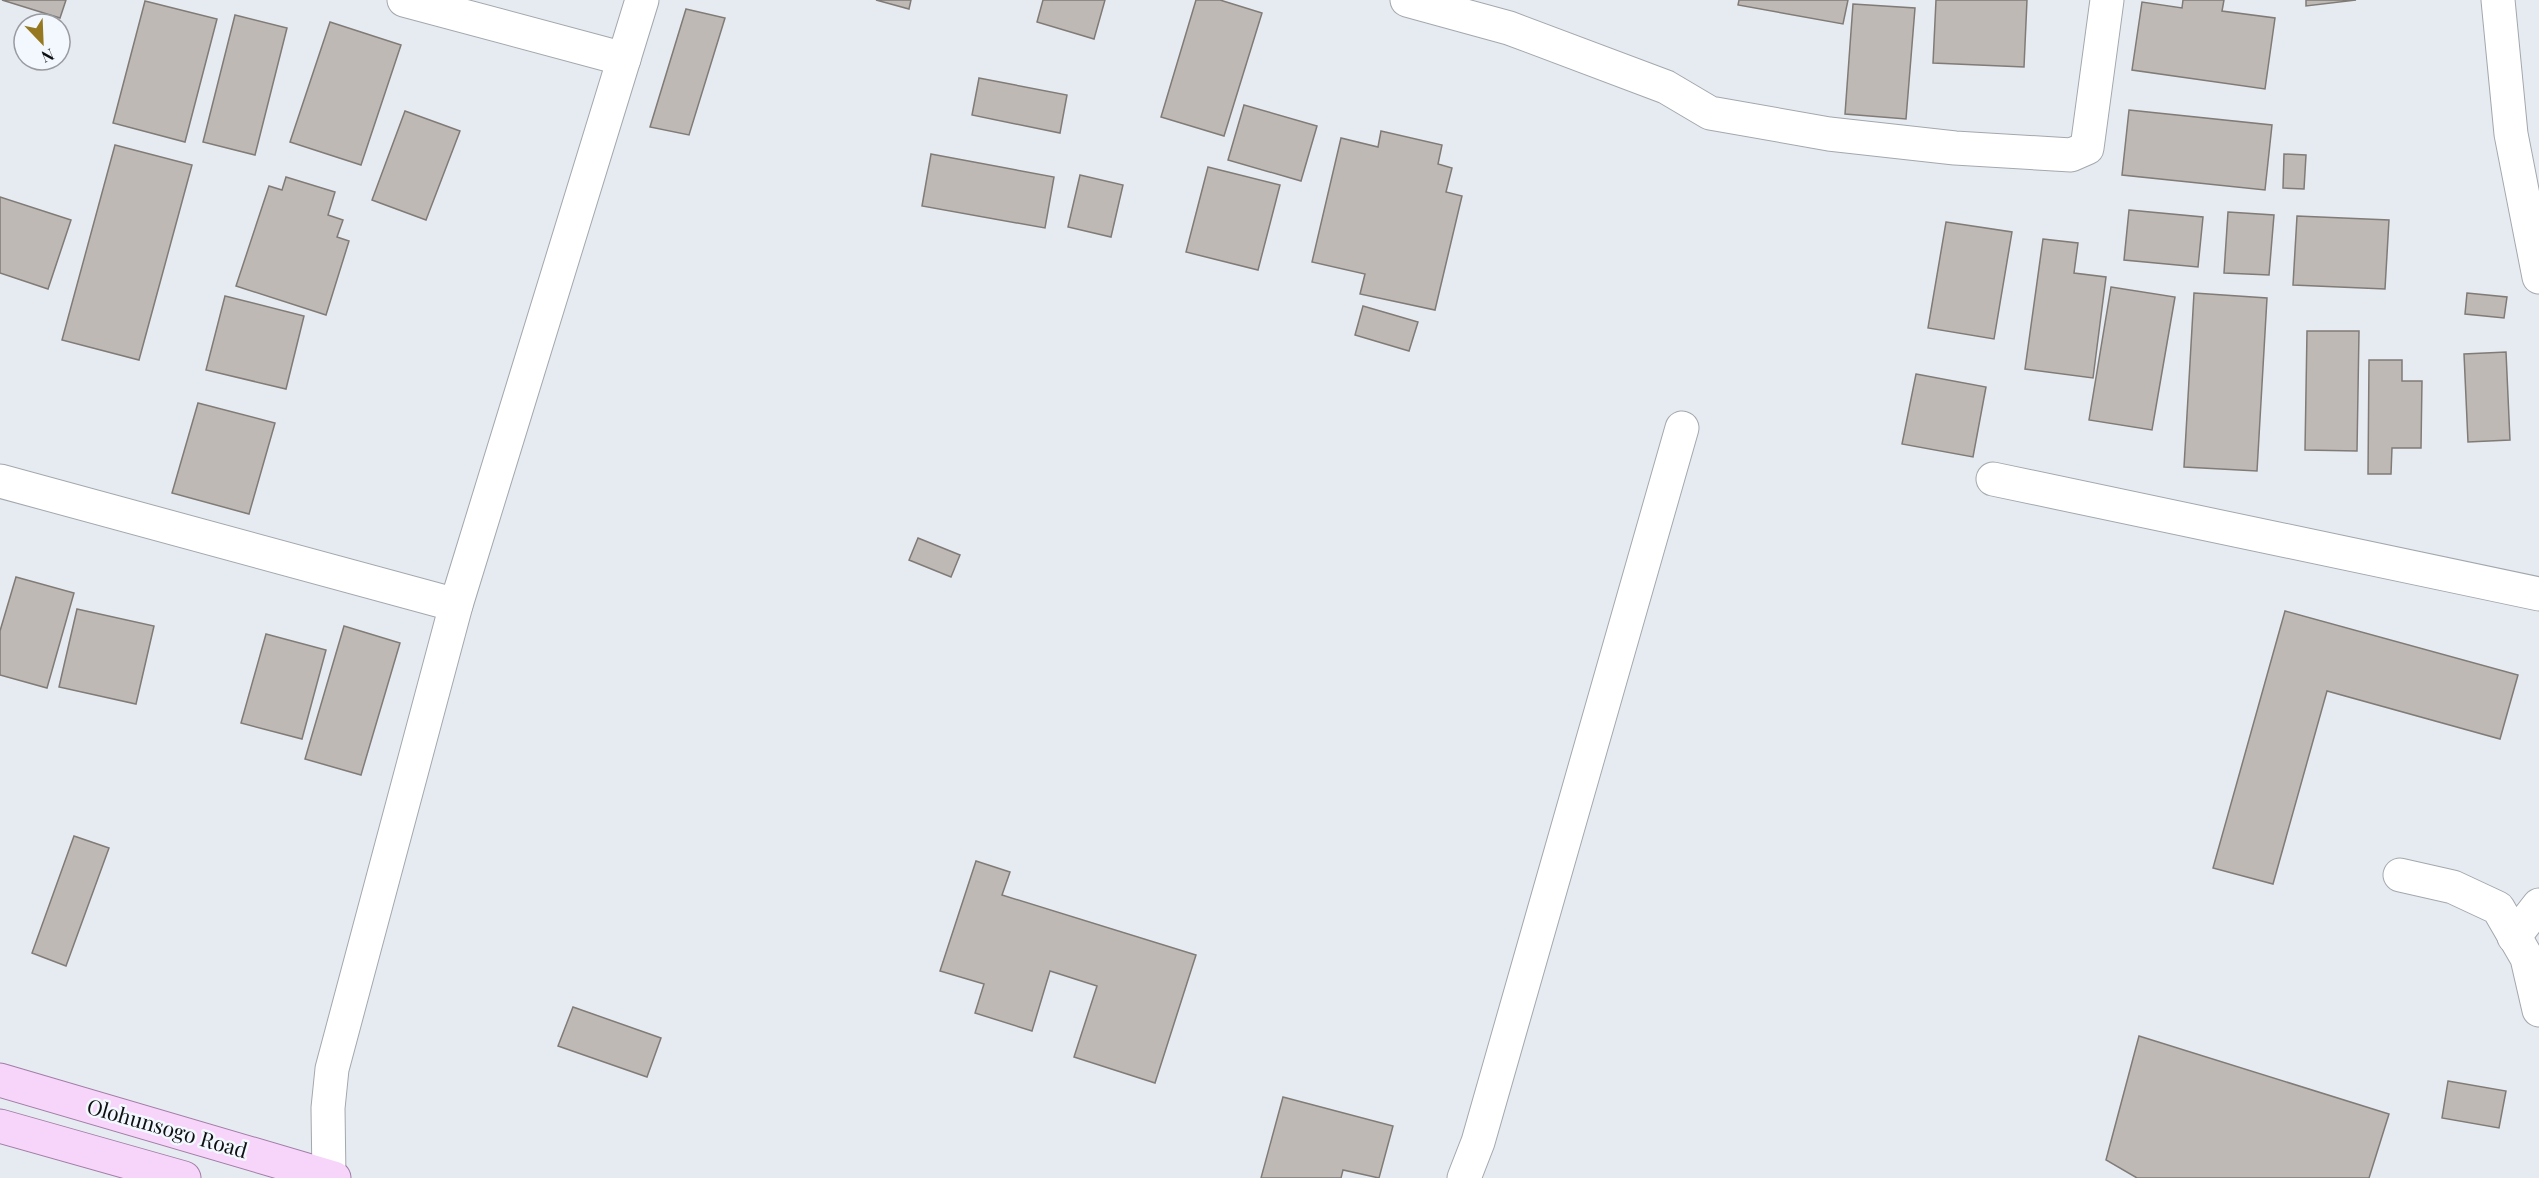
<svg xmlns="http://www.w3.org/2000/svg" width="2539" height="1178" viewBox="0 0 2539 1178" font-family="'Playfair Display',serif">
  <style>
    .building { fill: #beb9b4; stroke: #807b77; stroke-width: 1.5 }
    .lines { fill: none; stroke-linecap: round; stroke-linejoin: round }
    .minor-casing { stroke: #a3a8ad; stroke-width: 35 }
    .major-casing { stroke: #a27da6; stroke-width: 35 }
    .minor { stroke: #fff; stroke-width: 33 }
    .major { stroke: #f7d4fa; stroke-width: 33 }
    .labels { text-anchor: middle; stroke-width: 5; stroke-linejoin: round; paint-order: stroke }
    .street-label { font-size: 21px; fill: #0f1012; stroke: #f3f8fe }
  </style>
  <rect width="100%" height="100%" fill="#e6ebf1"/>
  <g class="building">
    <polygon points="2,0 66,0 60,18"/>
    <polygon points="876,0 911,0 909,9"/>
    <polygon points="1043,0 1105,0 1094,39 1037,22"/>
    <polygon points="1196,0 1220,0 1262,13 1224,136 1161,117"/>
    <polygon points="1739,0 1848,0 1843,24 1738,5"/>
    <polygon points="1936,0 2027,0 2024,67 1933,63"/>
    <polygon points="2183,0 2224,0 2222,11 2275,18 2265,89 2132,70 2142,2 2182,8"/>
    <polygon points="2306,0 2356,0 2306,6"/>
    <polygon points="145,1 217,19 185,142 113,123"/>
    <polygon points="1853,4 1915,8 1906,119 1845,114"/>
    <polygon points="686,9 725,18 689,135 650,127"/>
    <polygon points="235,15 287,28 255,155 203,142"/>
    <polygon points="330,22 401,45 361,165 290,142"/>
    <polygon points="979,78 1067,95 1060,133 972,115"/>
    <polygon points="1244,105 1317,126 1301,181 1228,160"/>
    <polygon points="2129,110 2272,125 2265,190 2122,175"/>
    <polygon points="405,111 460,131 426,220 372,200"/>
    <polygon points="1381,131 1442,145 1438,164 1452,168 1446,192 1462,196 1435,310 1360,294 1365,274 1312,262 1341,138 1378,147"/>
    <polygon points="115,145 192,165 139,360 62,340"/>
    <polygon points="931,154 1054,177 1045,228 922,206"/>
    <polygon points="2284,154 2306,155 2304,189 2283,188"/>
    <polygon points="1208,167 1280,185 1258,270 1186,252"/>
    <polygon points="1080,175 1123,185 1111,237 1068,227"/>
    <polygon points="286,177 335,192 328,215 343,220 337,237 349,241 326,315 236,286 269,186 282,190"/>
    <polygon points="0,197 71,220 48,289 0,273"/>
    <polygon points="2129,210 2203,217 2198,267 2124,260"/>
    <polygon points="2228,212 2274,215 2269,275 2224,273"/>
    <polygon points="2297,216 2389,220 2385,289 2293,285"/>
    <polygon points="1946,222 2012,232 1994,339 1928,328"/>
    <polygon points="2043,239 2078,243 2074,273 2106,277 2093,378 2025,369"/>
    <polygon points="2111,287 2175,297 2152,430 2089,420"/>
    <polygon points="2194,293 2267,298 2257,471 2184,467"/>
    <polygon points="2467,293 2507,297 2504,318 2465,314"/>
    <polygon points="225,296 304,316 286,389 206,370"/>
    <polygon points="1363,306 1418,322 1409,351 1355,335"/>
    <polygon points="2307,331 2359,331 2357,451 2305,450"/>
    <polygon points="2506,352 2510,440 2468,442 2464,354"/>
    <polygon points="2369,360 2402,360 2402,381 2422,381 2421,448 2392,448 2391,474 2368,474"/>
    <polygon points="1916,374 1986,387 1973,457 1902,444"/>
    <polygon points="198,403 275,423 249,514 172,493"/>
    <polygon points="918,538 960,555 951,577 909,560"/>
    <polygon points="16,577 74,593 47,688 0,675 0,631"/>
    <polygon points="77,609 154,626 136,704 59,687"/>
    <polygon points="2285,611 2518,675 2500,739 2327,691 2273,884 2213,868"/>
    <polygon points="344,626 400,643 361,775 305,759"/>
    <polygon points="266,634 326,650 302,739 241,723"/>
    <polygon points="74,836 109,848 66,966 32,953"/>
    <polygon points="976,861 1010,872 1002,895 1196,955 1155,1083 1074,1057 1097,986 1050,971 1032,1031 975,1013 984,984 940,971"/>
    <polygon points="573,1007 661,1038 647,1077 558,1046"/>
    <polygon points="2139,1036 2389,1114 2369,1178 2137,1178 2106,1160"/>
    <polygon points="2448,1081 2506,1091 2499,1128 2442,1118"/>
    <polygon points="1283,1097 1393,1126 1379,1178 1343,1170 1341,1178 1261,1178"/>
  </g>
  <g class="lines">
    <defs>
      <g id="minor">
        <polyline points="404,0 624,59"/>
        <polyline points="1407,0 1509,28 1666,87 1710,113 1829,134 1955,148 2071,155 2087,148 2107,0"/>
        <polyline points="2498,0 2511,134 2539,277"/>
        <polyline points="1993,479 2539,594"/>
        <polyline points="0,481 456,605"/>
        <polyline points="2400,875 2453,887 2498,908 2527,958 2539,1010"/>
        <polyline points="2514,937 2539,905"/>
        <polyline points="329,1178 328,1108 332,1069 456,605 642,0"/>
        <polyline points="1464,1178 1478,1142 1682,428"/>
      </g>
      <g id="major">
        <polyline points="0,1080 334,1178"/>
        <polyline points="0,1126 184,1178"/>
      </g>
    </defs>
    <use href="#minor" class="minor-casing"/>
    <use href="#major" class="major-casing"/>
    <use href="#minor" class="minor"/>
    <use href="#major" class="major"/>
  </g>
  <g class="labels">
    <g class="street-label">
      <text transform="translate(167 1129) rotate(16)" y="7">Olohunsogo Road</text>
    </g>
  </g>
  <g transform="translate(42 42) rotate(157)"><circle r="28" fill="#f3f8fe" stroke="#989ba0" stroke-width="1.5"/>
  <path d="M0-4.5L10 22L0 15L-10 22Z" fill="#957820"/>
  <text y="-9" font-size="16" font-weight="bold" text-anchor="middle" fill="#0f1012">N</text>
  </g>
</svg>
